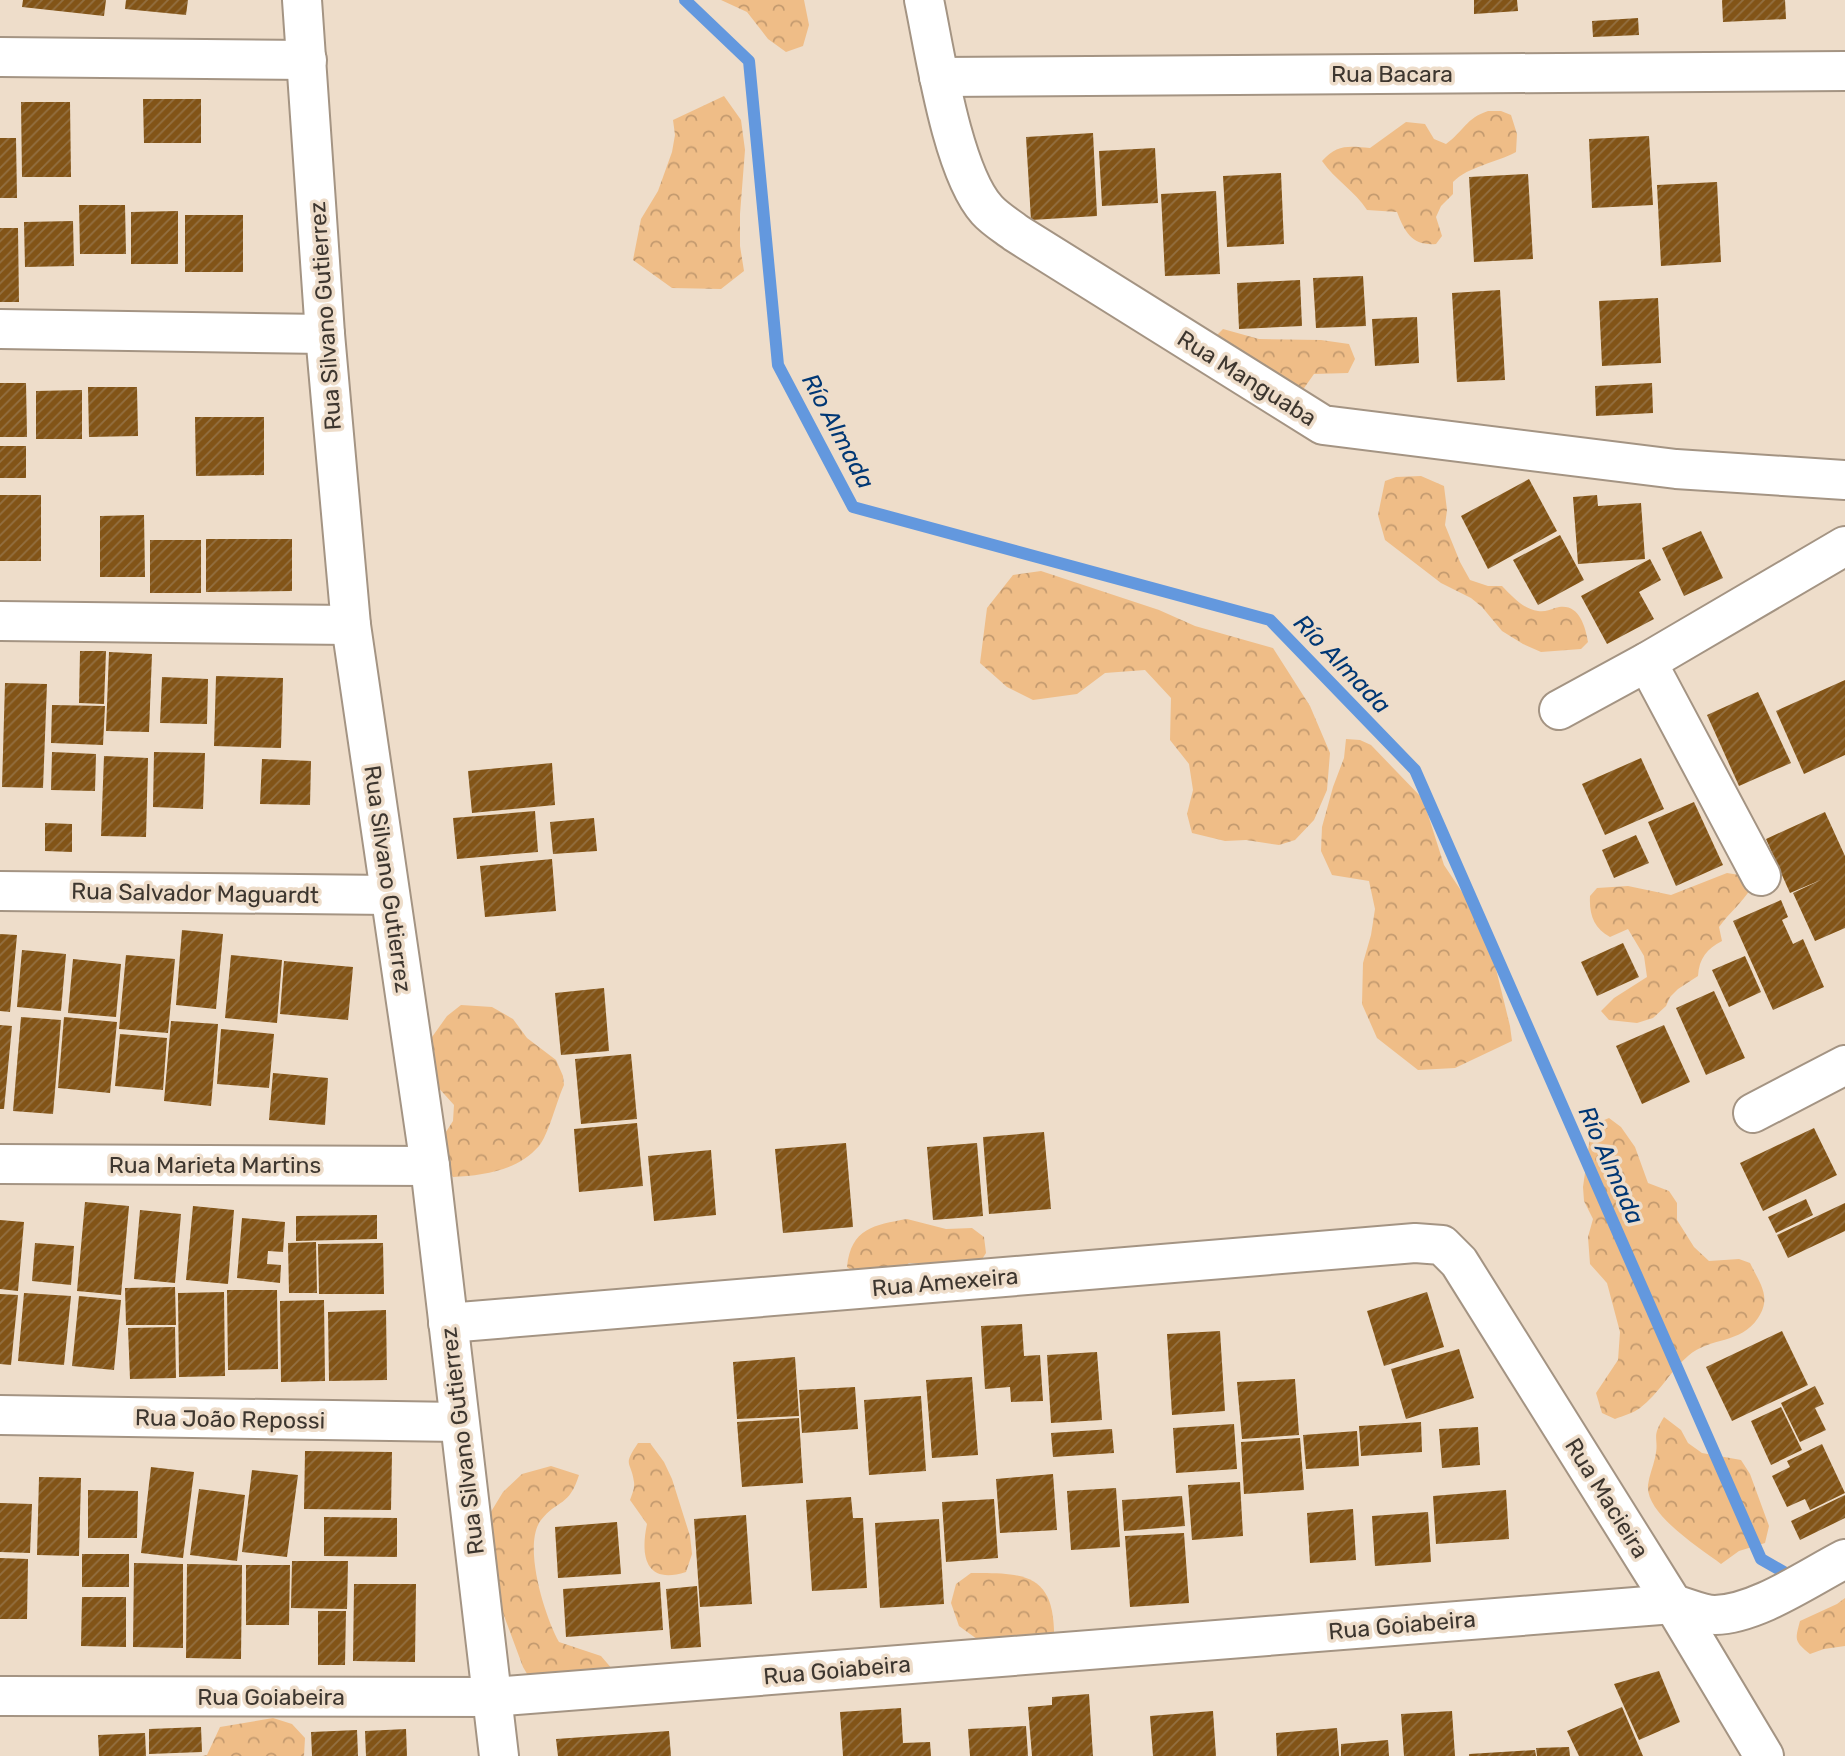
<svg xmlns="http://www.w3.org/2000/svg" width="1845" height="1756" viewBox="0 0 1845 1756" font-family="Rubik,sans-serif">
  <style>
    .forest { fill: url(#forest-crowns) }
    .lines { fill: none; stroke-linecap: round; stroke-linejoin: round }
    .stream { stroke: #6398de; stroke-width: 12 }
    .building { fill: url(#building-hatch) }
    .minor-casing { stroke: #a49483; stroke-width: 42 }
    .minor { stroke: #fff; stroke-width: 38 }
    .labels { text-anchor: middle; stroke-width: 7; stroke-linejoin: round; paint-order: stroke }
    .street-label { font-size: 23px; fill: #3d362f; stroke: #eeddca }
    .water-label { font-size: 24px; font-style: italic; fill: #003774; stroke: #eeddca }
  </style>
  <defs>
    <pattern id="forest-crowns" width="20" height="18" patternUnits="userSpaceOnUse" patternTransform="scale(1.75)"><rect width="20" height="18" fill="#efbd87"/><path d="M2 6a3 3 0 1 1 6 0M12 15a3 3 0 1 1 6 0" fill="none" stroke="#c39a6f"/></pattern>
    <pattern id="building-hatch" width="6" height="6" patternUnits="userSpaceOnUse" patternTransform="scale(1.75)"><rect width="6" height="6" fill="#825417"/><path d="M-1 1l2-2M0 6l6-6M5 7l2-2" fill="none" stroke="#937042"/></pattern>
  </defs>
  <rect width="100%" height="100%" fill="#eeddca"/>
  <g class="forest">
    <polygon points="721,0 804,0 809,25 803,46 786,52 768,39 747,12"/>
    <polygon points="724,96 741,120 745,150 740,214 740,246 744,271 721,289 672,288 633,260 641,219 658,191 672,152 675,135 673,120"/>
    <path d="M 1488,111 L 1501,111 L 1511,115 L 1517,134 L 1516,152 C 1496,163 1469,166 1453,182 L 1453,194 L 1441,206 L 1436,217 L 1442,236 L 1436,244 C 1413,246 1405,233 1397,212 L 1367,210 C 1355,191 1335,180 1322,161 C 1337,144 1349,146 1370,148 L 1406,122 L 1425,124 L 1434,139 L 1446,144 C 1464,131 1466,118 1488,111 Z"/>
    <polygon points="1223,329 1259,339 1321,340 1349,344 1355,359 1348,373 1314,374 1297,398 1216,336"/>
    <path d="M 1421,476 L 1444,486 L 1447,510 L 1445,525 L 1460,562 L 1470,580 L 1488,586 L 1502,586 C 1513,597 1523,609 1538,611 C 1545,612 1549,610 1555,608 C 1577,601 1585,623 1588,642 L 1581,649 L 1541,652 L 1523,644 L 1502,631 L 1482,607 L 1471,598 L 1441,583 L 1385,540 L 1378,515 L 1385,481 L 1396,477 Z"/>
    <polygon points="1041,571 1159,610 1195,626 1273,648 1310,706 1330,753 1327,790 1314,820 1295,840 1279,845 1246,840 1225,841 1192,833 1187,814 1193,790 1189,764 1170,740 1171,698 1145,670 1105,673 1077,694 1033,700 1007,687 980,663 987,608 1013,575"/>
    <polygon points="1346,739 1360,740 1371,745 1423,799 1444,865 1470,904 1484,920 1510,1026 1512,1041 1455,1068 1418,1070 1377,1038 1362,1004 1363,963 1371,935 1375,909 1369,881 1332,875 1321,851 1322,827 1333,787 1344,758"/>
    <path d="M 1727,873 L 1746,876 L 1751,888 C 1742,903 1729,913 1719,927 L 1722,941 C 1707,949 1699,958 1698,976 L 1678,989 L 1670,997 L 1666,1006 L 1653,1018 L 1637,1023 L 1609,1020 L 1601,1011 L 1614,998 L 1647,977 L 1644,956 L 1628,929 L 1610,937 C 1594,928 1589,915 1590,896 L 1597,888 L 1628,886 L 1671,895 Z"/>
    <path d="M 461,1005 L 492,1007 L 513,1019 L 527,1038 L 556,1060 L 563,1076 L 564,1085 C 557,1100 548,1136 539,1146 C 517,1171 484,1175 453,1177 L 439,1159 L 442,1138 L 453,1121 L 454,1105 L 436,1085 L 427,1044 L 447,1016 Z"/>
    <path d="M 1609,1118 L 1621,1127 L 1635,1147 L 1648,1183 L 1669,1191 L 1677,1203 L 1677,1220 L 1694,1247 L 1709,1261 L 1739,1259 L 1750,1263 C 1760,1284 1772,1297 1758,1318 C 1740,1345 1711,1336 1688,1356 C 1670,1371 1659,1394 1640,1408 C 1633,1413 1623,1416 1615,1419 L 1602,1413 L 1596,1393 L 1618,1360 L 1620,1332 L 1607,1283 L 1590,1264 L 1588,1237 L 1593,1219 L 1584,1201 L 1583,1187 L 1590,1137 L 1597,1123 Z"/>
    <path d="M 907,1219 L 946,1229 L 972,1228 L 984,1237 L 986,1253 L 977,1267 L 909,1263 L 890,1277 L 864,1279 L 847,1267 C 851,1228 874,1225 907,1219 Z"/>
    <path d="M 1664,1417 L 1681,1430 L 1688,1443 L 1702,1453 L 1741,1460 L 1750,1474 L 1769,1526 L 1765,1543 L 1739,1551 L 1721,1564 C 1700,1548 1645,1514 1648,1485 C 1649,1476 1653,1467 1655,1458 C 1660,1437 1650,1439 1664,1417 Z"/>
    <path d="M 638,1443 L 650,1443 L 664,1462 L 672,1479 L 690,1536 L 692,1554 L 686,1572 C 646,1585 640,1557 647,1524 L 630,1500 C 632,1494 635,1488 634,1482 C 631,1460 622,1467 638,1443 Z"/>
    <path d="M 551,1466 L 579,1475 C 569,1507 558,1499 541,1520 C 522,1545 545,1617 559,1642 L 601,1656 L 613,1670 L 536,1689 L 523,1667 L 500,1605 L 486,1520 L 503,1492 L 522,1474 Z"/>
    <path d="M 971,1573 C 1033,1572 1056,1578 1054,1645 L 988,1647 L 959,1626 L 951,1603 L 956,1584 Z"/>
    <path d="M 1845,1598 L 1845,1646 L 1824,1649 L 1810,1654 C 1794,1641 1795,1640 1800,1621 L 1837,1604 Z"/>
    <polygon points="273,1718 292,1724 305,1738 304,1756 202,1756 207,1755 220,1727"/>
  </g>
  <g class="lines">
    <polyline class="stream" points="685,0 749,61 778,365 853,507 1270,620 1415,770 1761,1559 1794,1578"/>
  </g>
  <g class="building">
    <polygon points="23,0 106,0 104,16 22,7"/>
    <polygon points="126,0 188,0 186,15 125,9"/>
    <polygon points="1474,0 1517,0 1518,11 1474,14"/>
    <polygon points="1722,0 1785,0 1786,19 1723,22"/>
    <polygon points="1638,18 1639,35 1593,37 1592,21"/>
    <polygon points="143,99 201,99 201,143 144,143"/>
    <polygon points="21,102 70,102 71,177 22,177"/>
    <polygon points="1093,133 1097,216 1031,220 1026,137"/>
    <polygon points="1649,136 1653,205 1592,208 1589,139"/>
    <polygon points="0,138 16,138 17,198 0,198"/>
    <polygon points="1155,148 1158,203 1102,206 1099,151"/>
    <polygon points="1281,173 1284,244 1227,247 1223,176"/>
    <polygon points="1528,174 1533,259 1474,262 1469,177"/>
    <polygon points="1717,182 1721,262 1661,266 1657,185"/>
    <polygon points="1216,191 1220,274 1165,276 1161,194"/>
    <polygon points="79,205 125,205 126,254 80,254"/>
    <polygon points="178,211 178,264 131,264 131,212"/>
    <rect x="185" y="215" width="58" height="57"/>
    <polygon points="73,221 74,266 25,267 24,222"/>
    <polygon points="0,228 18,228 19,302 0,302"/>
    <polygon points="1363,276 1366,326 1316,328 1313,278"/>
    <polygon points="1300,280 1302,326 1239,329 1237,283"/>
    <polygon points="1500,290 1505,380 1457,382 1452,293"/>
    <polygon points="1658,298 1661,363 1602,366 1599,301"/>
    <polygon points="1417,317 1419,363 1375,366 1372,319"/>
    <polygon points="0,383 26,383 27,437 0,437"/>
    <polygon points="1652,383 1653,413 1596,416 1595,386"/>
    <polygon points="88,387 137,387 138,436 89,437"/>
    <polygon points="82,390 82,439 36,439 36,391"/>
    <polygon points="195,417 264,417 264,475 196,476"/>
    <rect x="0" y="446" width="26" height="32"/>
    <polygon points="1529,479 1557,531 1488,569 1461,516"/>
    <rect x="0" y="495" width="41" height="66"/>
    <polygon points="1597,495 1598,506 1641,503 1645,559 1578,564 1573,497"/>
    <polygon points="144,515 145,577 100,577 100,516"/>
    <polygon points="1701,531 1723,578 1684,596 1662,548"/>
    <polygon points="1560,535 1584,580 1538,605 1513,560"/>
    <polygon points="206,539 292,539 292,591 206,592"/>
    <rect x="150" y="540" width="51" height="53"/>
    <polygon points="1650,559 1661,580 1639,592 1654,619 1607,644 1581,596"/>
    <polygon points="80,651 106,651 104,704 79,703"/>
    <polygon points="109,652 152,654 149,732 106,731"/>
    <polygon points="216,676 283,678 281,748 214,746"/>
    <polygon points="162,677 208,679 207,724 160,723"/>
    <polygon points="1845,680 1845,755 1804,774 1776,711"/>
    <polygon points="5,683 47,684 43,788 2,787"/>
    <polygon points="1758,692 1791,763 1739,786 1707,715"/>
    <polygon points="52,705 105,706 103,745 51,743"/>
    <polygon points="52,752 96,754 95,791 51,790"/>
    <polygon points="154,752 205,753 203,809 153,807"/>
    <polygon points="104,756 148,758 146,837 101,836"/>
    <polygon points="1641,758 1664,809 1605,835 1582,784"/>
    <polygon points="262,759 311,761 310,805 260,804"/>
    <polygon points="552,763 555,805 472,813 468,771"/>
    <polygon points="1694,802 1723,865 1676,886 1648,822"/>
    <polygon points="535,811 538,852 457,859 453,818"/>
    <polygon points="1825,812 1845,856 1845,928 1815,941 1793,893 1823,879 1790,893 1766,839"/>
    <polygon points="594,818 597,851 553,854 550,822"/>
    <polygon points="45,823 72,824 72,852 45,851"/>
    <polygon points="1636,835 1649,863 1614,878 1602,850"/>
    <polygon points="552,859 556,911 485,917 480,866"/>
    <polygon points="1781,900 1788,917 1782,920 1793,944 1803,939 1824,987 1773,1010 1733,921"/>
    <polygon points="182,930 223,934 216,1009 176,1005"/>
    <polygon points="0,934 17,935 10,1012 0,1011"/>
    <polygon points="1623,943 1639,977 1597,996 1581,962"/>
    <polygon points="22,950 66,954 61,1011 17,1007"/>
    <polygon points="126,955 175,959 168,1033 119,1029"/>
    <polygon points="231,955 282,960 277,1023 225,1018"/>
    <polygon points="1745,956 1761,992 1729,1007 1712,970"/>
    <polygon points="73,959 121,964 116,1017 68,1013"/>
    <polygon points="284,961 353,967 348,1020 280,1014"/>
    <polygon points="604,988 609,1051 561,1055 555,993"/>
    <polygon points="1714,991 1745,1058 1706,1075 1676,1008"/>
    <polygon points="21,1017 61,1020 53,1114 13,1111"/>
    <polygon points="64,1017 117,1022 110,1093 58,1088"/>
    <polygon points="171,1021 218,1024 211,1106 164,1101"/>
    <polygon points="0,1025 12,1026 4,1109 0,1109"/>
    <polygon points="1664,1025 1690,1082 1642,1104 1616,1046"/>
    <polygon points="221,1029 274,1034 269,1088 217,1084"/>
    <polygon points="120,1034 167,1038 163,1090 115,1086"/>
    <polygon points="631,1054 637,1119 581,1124 575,1059"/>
    <polygon points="273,1073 328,1078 325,1125 269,1120"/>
    <polygon points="637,1123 643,1186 579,1192 574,1129"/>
    <polygon points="1814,1128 1837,1175 1763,1211 1740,1163"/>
    <polygon points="1044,1132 1051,1209 989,1214 983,1137"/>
    <polygon points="846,1143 853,1227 783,1233 775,1149"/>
    <polygon points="977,1143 983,1216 933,1220 927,1147"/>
    <polygon points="711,1150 716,1215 654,1221 648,1156"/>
    <polygon points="1806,1199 1813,1215 1776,1233 1768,1217"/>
    <polygon points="85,1202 129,1206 121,1295 77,1291"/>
    <polygon points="1845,1203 1845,1231 1788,1258 1777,1235"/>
    <polygon points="193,1206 234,1210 228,1284 186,1280"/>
    <polygon points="140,1210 181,1214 175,1283 134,1279"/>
    <polygon points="377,1215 377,1239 296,1241 296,1216"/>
    <polygon points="242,1218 285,1222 283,1252 268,1251 267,1264 281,1265 280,1283 237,1278"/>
    <polygon points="0,1220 24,1222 18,1291 0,1289"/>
    <polygon points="316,1242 317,1293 289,1293 288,1243"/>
    <polygon points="35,1243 74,1246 71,1285 32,1281"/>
    <polygon points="383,1243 384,1294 319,1294 318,1244"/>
    <polygon points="175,1287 176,1325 126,1325 125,1288"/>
    <polygon points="227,1290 277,1290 278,1369 228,1370"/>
    <polygon points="224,1292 225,1376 179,1377 178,1293"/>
    <polygon points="1427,1292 1444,1347 1384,1366 1367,1311"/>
    <polygon points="24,1293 71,1296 64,1365 18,1361"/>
    <polygon points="0,1294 18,1295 11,1365 0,1364"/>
    <polygon points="79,1296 121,1300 114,1370 72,1366"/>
    <polygon points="324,1300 325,1381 281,1382 280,1301"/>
    <polygon points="386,1310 387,1380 329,1381 328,1312"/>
    <polygon points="1022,1324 1024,1356 1040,1355 1043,1401 1011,1402 1010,1387 985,1389 981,1326"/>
    <polygon points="175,1327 176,1378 130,1379 128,1328"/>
    <polygon points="1220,1331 1225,1411 1172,1415 1167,1334"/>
    <polygon points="1782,1331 1808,1385 1732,1421 1706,1367"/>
    <polygon points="1459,1349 1474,1398 1406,1419 1391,1369"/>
    <polygon points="1097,1352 1102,1420 1051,1423 1047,1355"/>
    <polygon points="795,1357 799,1416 737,1419 733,1362"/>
    <polygon points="972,1377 978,1455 932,1458 926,1380"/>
    <polygon points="1295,1379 1299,1435 1242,1439 1237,1382"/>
    <polygon points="1815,1386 1824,1404 1815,1408 1826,1430 1800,1442 1781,1403"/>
    <polygon points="855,1387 858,1429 802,1433 799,1390"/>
    <polygon points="921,1396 926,1471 869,1475 864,1400"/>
    <polygon points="1781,1407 1802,1450 1771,1465 1751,1421"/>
    <polygon points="799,1418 803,1483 742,1487 737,1422"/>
    <polygon points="1421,1422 1422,1452 1361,1456 1359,1426"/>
    <polygon points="1234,1424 1237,1469 1176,1473 1173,1428"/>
    <polygon points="1478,1427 1480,1465 1442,1468 1439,1429"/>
    <polygon points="1112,1429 1114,1453 1053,1457 1051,1433"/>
    <polygon points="1357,1431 1359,1466 1306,1469 1303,1435"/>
    <polygon points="1300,1438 1304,1490 1244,1494 1241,1442"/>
    <polygon points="1822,1444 1845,1493 1810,1510 1805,1499 1787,1507 1772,1476 1790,1467 1787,1461"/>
    <polygon points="305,1451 392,1452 391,1510 304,1509"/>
    <polygon points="151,1467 194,1472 183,1558 141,1553"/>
    <polygon points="252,1470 298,1475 287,1557 242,1552"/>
    <polygon points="1053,1474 1057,1530 1000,1533 996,1479"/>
    <polygon points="39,1477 81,1478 79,1556 37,1555"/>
    <polygon points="1240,1482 1243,1536 1192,1540 1188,1485"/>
    <polygon points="1116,1488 1120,1547 1071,1550 1067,1491"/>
    <polygon points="199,1489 245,1495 237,1561 190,1555"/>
    <polygon points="88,1490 138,1491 137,1538 88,1538"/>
    <polygon points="1506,1490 1509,1539 1436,1544 1433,1496"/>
    <polygon points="1845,1495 1845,1518 1800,1540 1791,1521"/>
    <polygon points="1182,1496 1185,1526 1124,1531 1122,1500"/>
    <polygon points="851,1497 853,1518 863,1518 867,1588 812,1591 806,1500"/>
    <polygon points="994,1499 998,1558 946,1562 942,1502"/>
    <polygon points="0,1503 32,1504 30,1553 0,1552"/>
    <polygon points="1353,1509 1356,1560 1310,1563 1307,1513"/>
    <polygon points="1428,1512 1431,1562 1375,1566 1372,1516"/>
    <polygon points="746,1515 752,1604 700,1607 694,1519"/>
    <polygon points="324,1517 397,1518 397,1557 324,1556"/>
    <polygon points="939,1519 944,1604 880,1608 875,1523"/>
    <polygon points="617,1522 621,1574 558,1578 555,1527"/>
    <polygon points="1184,1533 1189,1603 1130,1607 1125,1536"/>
    <rect x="82" y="1554" width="47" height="33"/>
    <polygon points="0,1558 28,1559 27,1619 0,1619"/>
    <polygon points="292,1561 348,1561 347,1609 291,1608"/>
    <polygon points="134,1563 183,1564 183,1648 133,1647"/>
    <polygon points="187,1564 242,1565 241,1659 186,1658"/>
    <polygon points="246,1565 290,1565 289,1625 246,1625"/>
    <polygon points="660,1582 663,1630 566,1637 563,1589"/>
    <polygon points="354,1584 416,1584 415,1662 353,1661"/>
    <polygon points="697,1586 701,1647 671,1649 666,1589"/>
    <polygon points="82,1597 126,1597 126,1647 81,1646"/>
    <polygon points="318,1611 346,1611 345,1665 318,1665"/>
    <polygon points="1659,1671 1680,1722 1639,1740 1614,1684"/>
    <polygon points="1089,1694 1093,1756 1032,1756 1028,1707 1052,1705 1052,1697"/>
    <polygon points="1622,1707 1643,1756 1579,1756 1567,1731"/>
    <polygon points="901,1708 903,1743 930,1742 931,1756 843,1756 840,1712"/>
    <polygon points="1213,1711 1216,1756 1153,1756 1150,1716"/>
    <polygon points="1452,1711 1455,1756 1404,1756 1401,1714"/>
    <polygon points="1026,1726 1028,1756 970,1756 968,1729"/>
    <polygon points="201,1727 202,1752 149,1754 149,1729"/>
    <polygon points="1337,1728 1339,1756 1277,1756 1276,1733"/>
    <polygon points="406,1729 407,1756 366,1756 365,1731"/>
    <polygon points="357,1730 358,1756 312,1756 311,1732"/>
    <polygon points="669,1731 671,1756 558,1756 556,1739"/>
    <polygon points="145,1733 146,1756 99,1756 98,1735"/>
    <polygon points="1388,1740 1389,1756 1341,1756 1341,1744"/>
    <polygon points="1569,1747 1570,1756 1537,1756 1536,1748"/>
    <polygon points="1535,1750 1536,1756 1469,1756 1469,1754"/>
  </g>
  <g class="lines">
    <defs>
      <g id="minor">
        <polyline points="302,0 325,334 351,625 430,1166 499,1756"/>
        <path d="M 924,0 C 935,53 952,171 987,210 C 995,219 1007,226 1016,233 L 1323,425 L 1676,469 L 1845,480"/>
        <polyline points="0,57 307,60"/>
        <polyline points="939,77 1845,71"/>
        <polyline points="0,329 325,334"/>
        <polyline points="0,621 351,625"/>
        <polyline points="1647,662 1761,876"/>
        <polyline points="1559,710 1647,662 1845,546"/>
        <polyline points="0,891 390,895"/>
        <polyline points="1753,1113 1845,1065"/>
        <polyline points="0,1164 430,1166"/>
        <polyline points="448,1323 1415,1243 1442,1245 1459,1262 1673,1604 1764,1756"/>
        <polyline points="0,1415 459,1422"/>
        <path d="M 0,1696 L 492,1697 L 1673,1604 C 1686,1607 1702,1615 1715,1615 C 1757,1614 1808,1578 1845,1559"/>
      </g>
    </defs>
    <use href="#minor" class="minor-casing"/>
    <use href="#minor" class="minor"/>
  </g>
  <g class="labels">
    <g class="street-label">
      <text x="1392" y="82">Rua Bacara</text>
      <text transform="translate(325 316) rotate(-94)" y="8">Rua Silvano Gutierrez</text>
      <text transform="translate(1247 378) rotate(32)" y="8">Rua Manguaba</text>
      <text transform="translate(388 879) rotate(82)" y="8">Rua Silvano Gutierrez</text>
      <text transform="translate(195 893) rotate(1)" y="8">Rua Salvador Maguardt</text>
      <text x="215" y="1173">Rua Marieta Martins</text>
      <text transform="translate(945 1282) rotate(-5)" y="8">Rua Amexeira</text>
      <text transform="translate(230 1419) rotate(1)" y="8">Rua João Repossi</text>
      <text transform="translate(462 1441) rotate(-97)" y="8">Rua Silvano Gutierrez</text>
      <text transform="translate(1607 1498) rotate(58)" y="8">Rua Macieira</text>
      <text transform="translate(1402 1625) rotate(-5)" y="8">Rua Goiabeira</text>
      <text transform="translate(837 1670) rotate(-5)" y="8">Rua Goiabeira</text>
      <text x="271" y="1705">Rua Goiabeira</text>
    </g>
    <g class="water-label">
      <text transform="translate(838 431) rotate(62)" y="8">Río Almada</text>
      <text transform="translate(1342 664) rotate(46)" y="8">Río Almada</text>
      <text transform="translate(1611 1165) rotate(66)" y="8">Río Almada</text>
    </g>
  </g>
</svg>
